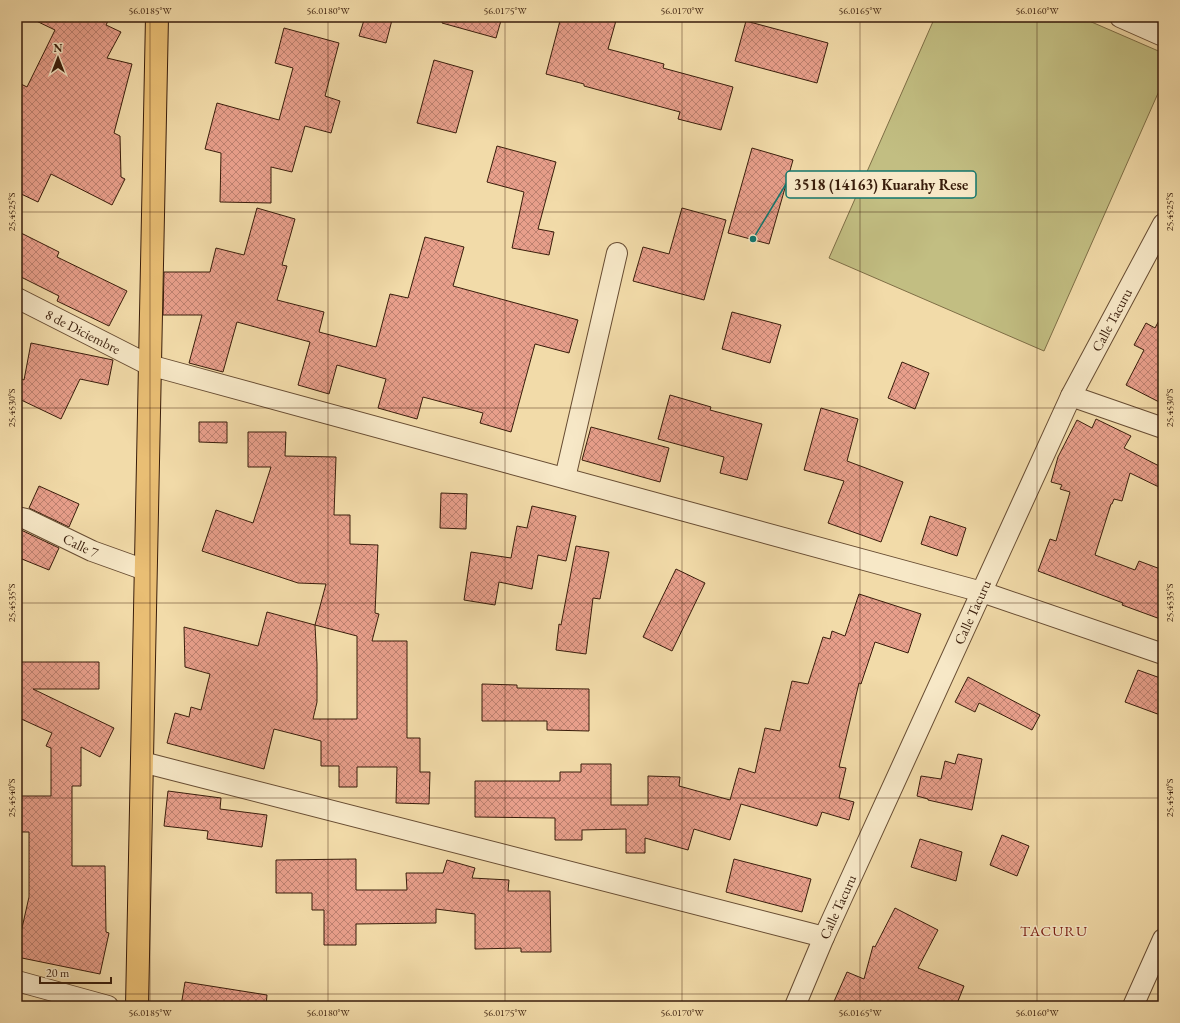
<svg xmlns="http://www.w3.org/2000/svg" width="1180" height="1023" viewBox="0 0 1180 1023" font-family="'EB Garamond',serif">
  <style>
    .pitch { fill: #c2be82; stroke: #7e6e46 }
    .building { fill: url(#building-cross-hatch); stroke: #391d0b; fill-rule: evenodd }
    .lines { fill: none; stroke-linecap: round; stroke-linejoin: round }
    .minor-casing { stroke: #674c32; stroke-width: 22 }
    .primary-casing { stroke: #391d0b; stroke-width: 24 }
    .minor { stroke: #f7e8c7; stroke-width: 20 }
    .primary { stroke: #e9be74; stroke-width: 22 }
    .ticks { fill: none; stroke: #391d0b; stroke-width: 1; stroke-opacity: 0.45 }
    .labels { text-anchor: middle; stroke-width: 3; stroke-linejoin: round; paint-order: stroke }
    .street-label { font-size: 14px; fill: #391d0b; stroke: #f7e8c7 }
    .neighbourhood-label { font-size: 15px; letter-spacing: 1px; fill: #7a1f14; stroke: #f7e8c7 }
    .leader { fill: none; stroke: #0f766e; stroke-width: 1.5 }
    .callout-dot { fill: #0f766e; stroke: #f7e8c7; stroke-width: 1.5 }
    .callout { fill: #f7e8c7; stroke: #0f766e; stroke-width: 1.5 }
    .callout-label { font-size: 15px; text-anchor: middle; font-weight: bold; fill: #391d0b }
    .neatline { fill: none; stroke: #391d0b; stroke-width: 1.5 }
    .ticks-label { font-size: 10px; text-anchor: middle; fill: #391d0b }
  </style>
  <defs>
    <pattern id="building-cross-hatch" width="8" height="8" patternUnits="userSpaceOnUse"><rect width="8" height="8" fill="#e89f8b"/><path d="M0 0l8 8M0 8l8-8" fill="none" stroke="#bd8170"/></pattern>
  </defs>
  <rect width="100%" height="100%" fill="#f2dba9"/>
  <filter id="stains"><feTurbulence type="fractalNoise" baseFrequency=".005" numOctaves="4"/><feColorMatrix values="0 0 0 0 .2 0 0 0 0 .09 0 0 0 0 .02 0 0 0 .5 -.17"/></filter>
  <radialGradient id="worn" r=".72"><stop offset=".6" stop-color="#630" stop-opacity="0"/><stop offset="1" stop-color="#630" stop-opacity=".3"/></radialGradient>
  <polygon class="pitch" points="935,17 1080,17 1163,53 1163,82 1044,351 829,258"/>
  <g class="building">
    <polygon points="28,17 110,17 106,25 121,32 107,58 132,64 114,133 120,136 121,177 125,179 112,205 51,174 38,202 17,192 17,82 27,87 55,30"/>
    <polygon points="365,17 380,17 392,20 386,43 359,36"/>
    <polygon points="443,17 502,17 496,38 442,23"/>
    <polygon points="561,17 617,17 608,49 664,64 663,68 733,87 721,130 678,119 680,112 584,86 584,84 546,74"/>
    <polygon points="746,21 828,43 817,83 735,61"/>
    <polygon points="284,28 339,43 325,96 340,101 331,133 305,126 292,172 271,167 271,203 220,202 221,153 205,149 217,103 279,120 293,68 275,63"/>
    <polygon points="434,60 473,71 456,133 417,123"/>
    <polygon points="497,146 556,162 538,229 554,232 549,255 512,248 524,192 487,182"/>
    <polygon points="752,148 793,160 769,244 728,233"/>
    <polygon points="257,208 295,219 282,265 287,266 277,300 324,312 319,332 376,347 390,294 408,298 425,237 464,247 453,286 578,320 569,353 535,344 511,432 480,423 483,413 423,397 417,419 378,408 386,379 337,365 329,394 298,385 310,342 237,322 223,372 189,363 202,315 163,315 164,272 210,272 216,248 244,255"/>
    <polygon points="682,208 726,220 704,300 633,281 643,247 669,254"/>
    <polygon points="17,231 59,252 57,257 127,291 109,326 57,301 59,296 17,275"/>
    <polygon points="732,312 781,325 770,363 722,349"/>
    <polygon points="1163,313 1163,404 1126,385 1144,350 1134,345 1146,323 1155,328"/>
    <polygon points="31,343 113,360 108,385 80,379 61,419 17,398 17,377 24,380"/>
    <polygon points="902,362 929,373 915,409 888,398"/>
    <polygon points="670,395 711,407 710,410 762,424 747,480 720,473 724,457 658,439"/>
    <polygon points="821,408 858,419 847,461 903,482 881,542 828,523 844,481 804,470"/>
    <polygon points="1096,419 1131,436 1124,448 1163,468 1163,489 1130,473 1122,501 1114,499 1112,504 1111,504 1095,555 1135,570 1139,561 1163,570 1163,620 1122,605 1123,603 1038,571 1050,539 1056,541 1070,492 1060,489 1062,485 1051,482 1058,457 1077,420 1092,428"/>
    <polygon points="199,422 227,422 227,443 199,442"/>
    <polygon points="591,427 669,448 660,482 582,460"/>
    <path d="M 248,432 L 286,432 L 285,456 L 336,457 L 334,515 L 350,515 L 350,544 L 378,545 L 375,613 L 379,614 L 372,641 L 407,641 L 407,738 L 420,738 L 420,772 L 430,772 L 429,804 L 396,803 L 397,767 L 357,767 L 357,787 L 339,787 L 339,766 L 321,766 L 321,741 L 274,729 L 264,769 L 167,743 L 175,713 L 189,717 L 191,707 L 201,710 L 210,674 L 185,667 L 184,627 L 258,646 L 267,612 L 315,625 L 326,584 L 298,583 L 202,551 L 216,510 L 253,523 L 271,467 L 248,467 ZM 315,625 L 357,636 L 357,719 L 313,719 L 317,702 L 317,664 Z"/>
    <polygon points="39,486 79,504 69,527 29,508"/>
    <polygon points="441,493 467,494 466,529 440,528"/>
    <polygon points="532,506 576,516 566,561 538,555 532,589 499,582 495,605 464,600 471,552 511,558 517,526 527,528"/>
    <polygon points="930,516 966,528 957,556 921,544"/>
    <polygon points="19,529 59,548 49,570 17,557 17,534"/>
    <polygon points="576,546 609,552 600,599 593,598 586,654 556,650 559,624 561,625"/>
    <polygon points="676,569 705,583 672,651 643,637"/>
    <polygon points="859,594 921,614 908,653 875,642 861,684 859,683 839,767 846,768 839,798 854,802 849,820 822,812 817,826 741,804 730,840 694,829 688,850 645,838 645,853 626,853 626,829 582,830 582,840 555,840 555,818 475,817 475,781 560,781 560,772 581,772 581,764 611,764 611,805 648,805 648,776 680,777 679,786 730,800 739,768 755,773 765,728 780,731 792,681 808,684 823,637 830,639 832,631 845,636"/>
    <polygon points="17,662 99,662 99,689 33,689 114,728 100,757 81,747 81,786 72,786 72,866 105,866 106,932 109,933 100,974 17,957 17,950 29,897 29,832 17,832 17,796 51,796 51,748 46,746 52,733 17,717"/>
    <polygon points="1138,670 1163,679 1163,716 1125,702"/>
    <polygon points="968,677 1040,715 1032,730 979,703 975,712 955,702"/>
    <polygon points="482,684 517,685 517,688 589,689 589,731 547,730 547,721 482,721"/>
    <polygon points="958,754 982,759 972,810 928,800 928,799 917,796 921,776 941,779 945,761 955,764"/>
    <polygon points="168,791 221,798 220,809 267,815 262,847 207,839 208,831 164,826"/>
    <polygon points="1002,835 1029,846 1017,876 990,865"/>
    <polygon points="920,839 962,852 956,881 911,867"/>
    <polygon points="356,859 356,890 407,890 406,873 443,873 447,860 475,868 472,878 509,880 508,891 550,891 551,952 521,952 521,948 475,949 475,914 436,909 436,923 356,924 356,945 324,945 324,910 312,910 312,893 276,893 276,860"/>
    <polygon points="734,859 811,879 802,912 726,892"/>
    <polygon points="895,908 938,930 918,968 964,986 956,1006 832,1006 847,972 864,979 873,946 875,947"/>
    <polygon points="185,982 267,995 266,1006 181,1006"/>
  </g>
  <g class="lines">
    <defs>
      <g id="minor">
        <polyline points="1120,17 1163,36"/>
        <path id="s1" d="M 17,298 L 149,365 L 982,592 L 1163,654"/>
        <polyline points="1071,396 1163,428"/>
        <polyline points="565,478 617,253"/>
        <path id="s2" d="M 17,517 L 26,519 L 92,551 L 145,570"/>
        <polyline points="142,762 824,937"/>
        <polyline points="17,981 108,1006"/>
        <path id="s3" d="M 795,1006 L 824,937 L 1071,396 L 1163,224"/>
        <polyline points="1133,1006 1163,939"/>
      </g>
      <polyline id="primary" points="137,1006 157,17"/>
    </defs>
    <use href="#minor" class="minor-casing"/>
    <use href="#primary" class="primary-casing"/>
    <use href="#minor" class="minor"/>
    <use href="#primary" class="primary"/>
  </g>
  <path class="ticks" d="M 17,17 L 1163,17M 150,17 L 150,1006M 328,17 L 328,1006M 505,17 L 505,1006M 682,17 L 682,1006M 860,17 L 860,1006M 1037,17 L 1037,1006M 17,212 L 1163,212M 17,408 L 1163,408M 17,603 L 1163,603M 17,798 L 1163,798M 17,994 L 1163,994"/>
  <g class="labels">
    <g class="street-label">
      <text dy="5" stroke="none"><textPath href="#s3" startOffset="756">Calle Tacuru</textPath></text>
      <text dy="5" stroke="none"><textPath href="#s1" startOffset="74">8 de Diciembre</textPath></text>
      <text dy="5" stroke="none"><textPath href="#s2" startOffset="70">Calle 7</textPath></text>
      <text dy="5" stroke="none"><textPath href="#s3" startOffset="432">Calle Tacuru</textPath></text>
      <text dy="5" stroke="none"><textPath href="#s3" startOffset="108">Calle Tacuru</textPath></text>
    </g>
    <g class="neighbourhood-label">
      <text x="1054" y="936">TACURU</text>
    </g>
  </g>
  <path class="leader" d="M753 239L786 184"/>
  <circle class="callout-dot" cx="753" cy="239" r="4"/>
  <rect class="callout" x="786" y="171" width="190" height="27" rx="4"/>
  <g class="callout-label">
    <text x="881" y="190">3518 (14163) Kuarahy Rese</text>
  </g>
  <rect width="1180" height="1023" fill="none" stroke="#f2dba9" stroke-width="44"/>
  <g transform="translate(58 58)" stroke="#f7e8c7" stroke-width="3" paint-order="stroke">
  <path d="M0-3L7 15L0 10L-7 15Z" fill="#391d0b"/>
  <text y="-6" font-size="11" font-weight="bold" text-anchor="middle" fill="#391d0b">N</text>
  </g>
  <path d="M40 977v6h71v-6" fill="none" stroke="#391d0b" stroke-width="2"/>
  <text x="46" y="977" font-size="12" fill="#391d0b" stroke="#f7e8c7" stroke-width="3" paint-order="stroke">20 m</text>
  <rect x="22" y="22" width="1136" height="979" class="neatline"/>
  <g class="ticks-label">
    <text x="150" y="14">56.0185°W</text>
    <text x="328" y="14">56.0180°W</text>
    <text x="505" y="14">56.0175°W</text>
    <text x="682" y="14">56.0170°W</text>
    <text x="860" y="14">56.0165°W</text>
    <text x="1037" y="14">56.0160°W</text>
    <text transform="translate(11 212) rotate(-90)" y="4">25.4525°S</text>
    <text transform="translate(1169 212) rotate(-90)" y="4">25.4525°S</text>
    <text transform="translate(11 408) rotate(-90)" y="4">25.4530°S</text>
    <text transform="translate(1169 408) rotate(-90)" y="4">25.4530°S</text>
    <text transform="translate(11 603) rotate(-90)" y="4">25.4535°S</text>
    <text transform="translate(1169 603) rotate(-90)" y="4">25.4535°S</text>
    <text transform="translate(11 798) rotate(-90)" y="4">25.4540°S</text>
    <text transform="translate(1169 798) rotate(-90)" y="4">25.4540°S</text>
    <text x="150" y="1016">56.0185°W</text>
    <text x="328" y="1016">56.0180°W</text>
    <text x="505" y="1016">56.0175°W</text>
    <text x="682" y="1016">56.0170°W</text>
    <text x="860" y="1016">56.0165°W</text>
    <text x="1037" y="1016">56.0160°W</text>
  </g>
  <rect width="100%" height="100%" filter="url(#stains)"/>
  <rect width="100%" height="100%" fill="url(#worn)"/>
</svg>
